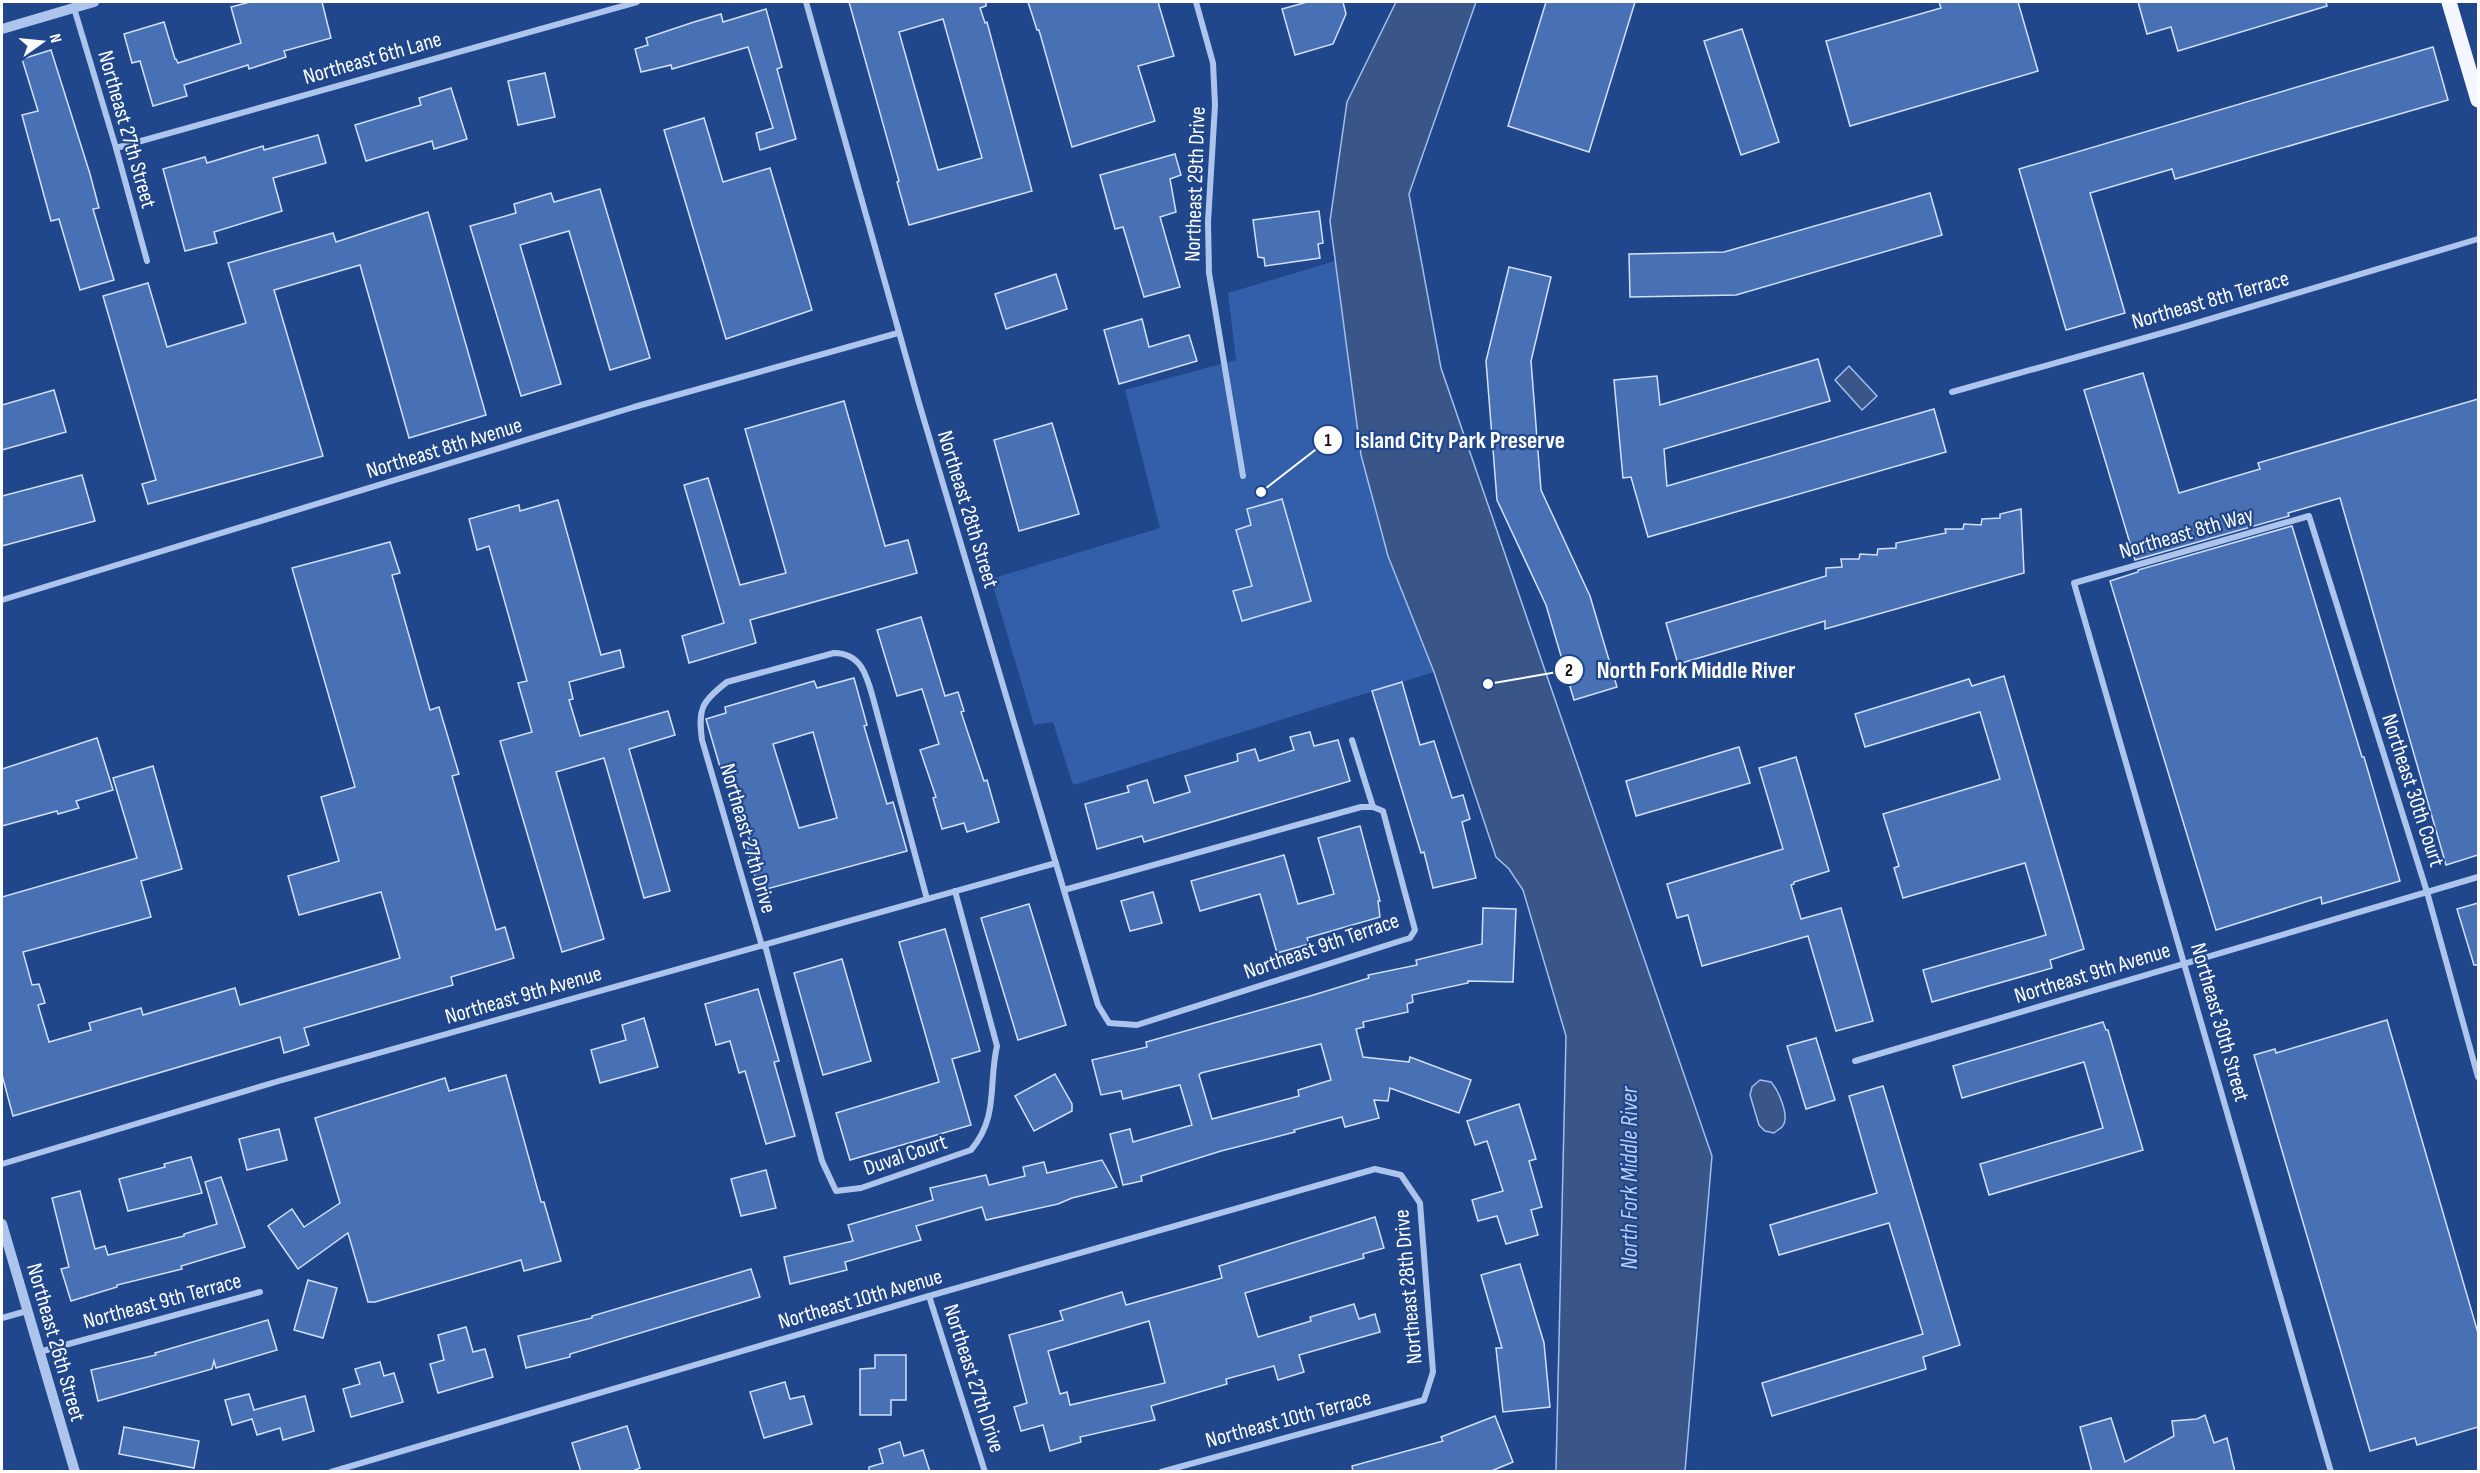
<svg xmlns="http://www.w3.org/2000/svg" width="2480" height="1473" viewBox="0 0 2480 1473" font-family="'Sofia Sans Condensed',sans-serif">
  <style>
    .green { fill: #335faa }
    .water { fill: #3a5689; stroke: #a1beed; stroke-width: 1.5 }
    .building { fill: #4870b4; stroke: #d2e1f9; stroke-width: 1.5; fill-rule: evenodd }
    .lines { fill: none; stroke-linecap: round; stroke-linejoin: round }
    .minor { stroke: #adc5ec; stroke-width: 6 }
    .tertiary { stroke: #adc5ec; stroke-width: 10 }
    .primary { stroke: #f3f6ff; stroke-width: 15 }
    .labels { text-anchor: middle; stroke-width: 4.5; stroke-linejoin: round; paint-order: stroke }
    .street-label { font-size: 22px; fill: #fff; stroke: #20468c }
    .water-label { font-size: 24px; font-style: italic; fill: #b9cff3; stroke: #20468c }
    .leader { fill: none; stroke: #fff; stroke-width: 2 }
    .callout-dot { fill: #fff; stroke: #20468c; stroke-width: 2 }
    .mark-label { font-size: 18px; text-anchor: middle; font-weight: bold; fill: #111 }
    .callout-label { font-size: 24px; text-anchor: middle; font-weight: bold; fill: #fff; stroke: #20468c; stroke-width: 4.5; stroke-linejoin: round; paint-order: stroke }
  </style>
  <rect width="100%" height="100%" fill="#20468c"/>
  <polygon class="green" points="1335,261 1361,455 1388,556 1434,672 1073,785 1053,722 1034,725 991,579 1160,528 1125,390 1236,360 1228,293"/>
  <g class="water">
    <polygon points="1396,2 1476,2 1409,194 1441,368 1712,1156 1685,1471 1556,1471 1566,1036 1523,890 1509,869 1496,857 1434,672 1388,556 1361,455 1330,221 1347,102"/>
    <polygon points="1849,366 1877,396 1862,410 1835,380"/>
    <path d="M 1760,1080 L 1771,1082 C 1778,1090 1791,1117 1782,1127 C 1781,1128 1775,1132 1774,1133 L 1765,1131 L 1759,1125 L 1750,1095 L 1752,1087 Z"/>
  </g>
  <g class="building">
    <polygon points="250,2 322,2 331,38 284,51 286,57 249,69 248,65 184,85 187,96 153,106 140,61 132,63 124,34 164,22 175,59 176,59 178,63 241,43 231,7"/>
    <path d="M 849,2 L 986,2 L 986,6 L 980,8 L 985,23 L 987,22 L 1032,191 L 909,225 L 897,182 L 899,181 ZM 943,19 L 982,158 L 938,170 L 899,32 Z"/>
    <polygon points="1028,2 1158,2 1174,56 1138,66 1155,121 1072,147 1039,30 1037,30"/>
    <polygon points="1307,2 1343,2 1346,14 1333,44 1295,55 1282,9"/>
    <polygon points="1546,2 1635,2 1589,152 1508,126"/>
    <polygon points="1939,2 2018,2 2038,71 1850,126 1826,41 1941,8"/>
    <polygon points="2138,2 2326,2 2327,6 2178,51 2171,27 2147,34"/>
    <polygon points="766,9 782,67 777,69 796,139 760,150 756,133 773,128 748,47 672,69 671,65 641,72 635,49 648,45 646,38 694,22 721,14 723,22"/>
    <polygon points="1742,29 1779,142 1741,155 1704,41"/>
    <polygon points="2433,47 2448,100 2175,179 2172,169 2090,193 2125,313 2066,330 2019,169"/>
    <polygon points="51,50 90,174 99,208 93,209 114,280 80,290 59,219 51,221 22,115 38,111 22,59"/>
    <polygon points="545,73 555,117 518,125 508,81"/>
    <polygon points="451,88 467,139 434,149 432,141 366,161 355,125 421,105 419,98"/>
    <polygon points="704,118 723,182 770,168 812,310 726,339 664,130"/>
    <polygon points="318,135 326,163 273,178 282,211 214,232 217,243 185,251 163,169 205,157 207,163 263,146 264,150"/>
    <polygon points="1175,154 1181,175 1170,179 1176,212 1160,217 1180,287 1144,297 1123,227 1115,229 1100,175"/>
    <polygon points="600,189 650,358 610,370 569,231 520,245 561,384 521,396 470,226 516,213 514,204 551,193 554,202"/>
    <polygon points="1930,193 1942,235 1736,295 1630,297 1629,254 1724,252"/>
    <polygon points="1319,211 1323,243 1318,244 1320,258 1265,266 1264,258 1258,257 1253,220"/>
    <polygon points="428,212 486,415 409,438 360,265 274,290 323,456 148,504 142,484 156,480 103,296 148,283 167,347 246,323 228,263 333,233 336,242"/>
    <polygon points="1509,267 1551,277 1531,361 1541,490 1590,596 1617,687 1574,700 1546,605 1497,500 1486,361"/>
    <polygon points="1056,274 1067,309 1006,329 995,294"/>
    <polygon points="1142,319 1149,347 1189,335 1197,361 1119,384 1104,330"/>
    <polygon points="1818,359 1830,401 1664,449 1667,486 1934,409 1946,452 1648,537 1631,477 1623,478 1614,380 1657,376 1660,405"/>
    <polygon points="2143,373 2179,493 2260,469 2258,463 2478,399 2478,855 2446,865 2340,498 2288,513 2289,516 2135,560 2084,390"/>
    <polygon points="54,390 66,432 2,450 2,405"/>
    <polygon points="844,401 885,546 908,540 917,573 750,620 756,643 689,663 682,636 724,623 684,485 708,478 740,585 786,573 745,429"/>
    <polygon points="1052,423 1079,514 1019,531 994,440"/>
    <polygon points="82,475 95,521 2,546 2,496"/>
    <polygon points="1282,499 1311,601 1242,621 1233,591 1252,586 1236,530 1251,525 1247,509"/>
    <polygon points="558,500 601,655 620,650 624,667 569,682 573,699 569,700 580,736 668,711 675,735 629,749 670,891 644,898 604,758 556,772 604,939 562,952 500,741 532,732 518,683 527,681 489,546 477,550 469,519 519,505 520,511"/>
    <polygon points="2021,509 2024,573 1825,629 1825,621 1678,664 1666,623 1826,576 1826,568 1842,567 1841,559 1859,559 1860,554 1877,555 1878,549 1896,548 1896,543 1946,533 1945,529 1963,529 1964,524 1981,525 1982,519 2000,518 2000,514"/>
    <polygon points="2292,526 2362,757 2364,757 2400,881 2322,904 2321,897 2216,930 2110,581 2138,572 2138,570"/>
    <polygon points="390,542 400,573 392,575 430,710 439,707 459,774 452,776 496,930 505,927 514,958 451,977 453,985 304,1028 309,1045 284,1053 280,1037 13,1116 2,1075 2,897 137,858 113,778 153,766 182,869 141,881 151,917 23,952 32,985 39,984 45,1003 38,1005 49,1042 91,1030 89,1023 141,1008 143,1015 235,988 240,1005 400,958 381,892 299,915 288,876 339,861 321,797 355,787 292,568"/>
    <polygon points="921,617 945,696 958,692 964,711 961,712 984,781 987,780 999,822 967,832 964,823 942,829 933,798 936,797 920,750 939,744 922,689 897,696 877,630"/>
    <polygon points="2004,676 2084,949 2050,960 2052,968 1932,1002 1923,970 2046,935 2025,863 1903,898 1894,868 1899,866 1883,814 2000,779 1980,712 1865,747 1855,714 1969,679 1972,686"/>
    <path d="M 854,678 L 867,725 L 864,726 L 887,804 L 893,802 L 907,851 L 759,891 L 746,843 L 750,842 L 728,765 L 720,767 L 706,719 L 726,713 L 725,707 L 814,681 L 817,688 ZM 813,732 L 837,818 L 799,828 L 773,744 Z"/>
    <polygon points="1402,682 1420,745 1434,741 1452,798 1463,795 1470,819 1462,822 1476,878 1433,888 1424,852 1421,853 1372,691"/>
    <polygon points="1310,732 1314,746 1338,740 1350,781 1144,842 1142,836 1097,849 1085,804 1129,792 1127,786 1147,780 1154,803 1190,792 1185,776 1238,761 1237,754 1255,749 1259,761 1294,750 1290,737"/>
    <polygon points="97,738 113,790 76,801 79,808 58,814 57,811 2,826 2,769"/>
    <polygon points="1739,747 1750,783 1636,816 1626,781"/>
    <polygon points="1796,757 1829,871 1794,882 1794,884 1791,885 1801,919 1841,908 1873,1021 1836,1031 1808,936 1702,966 1688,915 1677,918 1667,884 1783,849 1759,768"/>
    <polygon points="1360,826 1380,901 1378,901 1380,917 1307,938 1309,944 1277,953 1260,894 1200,911 1191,881 1284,855 1298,904 1334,894 1318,838"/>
    <polygon points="1153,892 1162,923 1130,931 1121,901"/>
    <polygon points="2478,903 2478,965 2474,965 2457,909"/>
    <polygon points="1029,904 1066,1025 1018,1040 981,918"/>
    <path d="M 1483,908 L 1516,909 L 1513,982 L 1468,981 L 1468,983 L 1412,995 L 1413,1002 L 1407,1004 L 1408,1012 L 1363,1022 L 1364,1027 L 1356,1029 L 1363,1057 L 1409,1062 L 1410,1057 L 1471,1080 L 1459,1113 L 1390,1088 L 1388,1101 L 1374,1100 L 1379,1118 L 1345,1127 L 1342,1117 L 1294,1130 L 1295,1132 L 1221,1151 L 1141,1176 L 1142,1181 L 1123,1185 L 1110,1134 L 1130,1129 L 1133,1142 L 1192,1125 L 1180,1085 L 1123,1099 L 1121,1091 L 1101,1095 L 1092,1060 L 1147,1047 L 1146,1042 L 1310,996 L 1369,978 L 1368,975 L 1417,965 L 1416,960 L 1482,944 ZM 1321,1044 L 1331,1080 L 1298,1090 L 1299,1096 L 1212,1119 L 1199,1075 L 1201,1073 Z"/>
    <polygon points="945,929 980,1051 952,1059 971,1125 850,1160 836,1113 939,1082 899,942"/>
    <polygon points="842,959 871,1061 823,1075 794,973"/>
    <polygon points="758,989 779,1061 774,1062 795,1136 766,1144 745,1071 739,1073 730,1041 716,1045 705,1004"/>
    <polygon points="644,1018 658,1067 600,1083 591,1050 626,1040 622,1025"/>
    <polygon points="2387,1020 2478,1333 2478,1427 2417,1445 2415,1438 2370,1451 2254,1055 2275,1049 2276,1053"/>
    <polygon points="2103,1022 2106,1030 2108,1030 2143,1150 1989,1195 1980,1164 2103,1128 2084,1062 1962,1098 1953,1066"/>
    <polygon points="1816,1038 1835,1100 1806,1109 1787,1046"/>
    <polygon points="1055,1074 1072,1104 1072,1111 1034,1131 1015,1096"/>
    <polygon points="506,1075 541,1202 544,1202 561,1261 524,1271 521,1260 375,1302 368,1302 348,1233 298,1269 268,1226 292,1209 304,1227 340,1203 315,1118 445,1078 449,1091"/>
    <polygon points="1883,1086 1960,1345 1923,1357 1926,1369 1772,1416 1762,1383 1923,1334 1889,1223 1779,1255 1770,1225 1877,1193 1849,1096"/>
    <polygon points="1519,1104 1536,1159 1529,1161 1542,1207 1531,1210 1538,1235 1506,1244 1497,1216 1478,1221 1472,1200 1503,1191 1487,1141 1475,1145 1467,1121"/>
    <polygon points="279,1129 287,1160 247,1170 239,1139"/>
    <polygon points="191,1157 202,1193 128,1211 119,1179 165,1167 164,1164"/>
    <polygon points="1102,1160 1117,1187 1072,1198 1058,1204 986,1220 982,1207 916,1226 921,1240 845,1262 847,1270 790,1284 784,1257 853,1241 848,1225 933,1200 930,1188 986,1175 989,1185 1025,1176 1023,1167 1044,1162 1047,1173"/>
    <polygon points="766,1170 776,1208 741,1216 731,1179"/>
    <polygon points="221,1177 245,1247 181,1266 182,1269 117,1285 117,1287 71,1301 61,1269 69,1267 52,1198 80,1191 95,1249 105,1246 108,1255 184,1236 184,1234 217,1224 205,1182"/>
    <path d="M 1375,1217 L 1384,1248 L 1363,1254 L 1364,1258 L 1245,1293 L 1258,1337 L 1311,1321 L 1310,1317 L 1354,1304 L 1359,1319 L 1375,1314 L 1380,1332 L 1299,1355 L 1304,1372 L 1278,1380 L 1274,1366 L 1226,1379 L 1227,1384 L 1151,1406 L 1155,1420 L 1080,1437 L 1081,1442 L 1050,1451 L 1043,1425 L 1021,1431 L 1014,1407 L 1027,1403 L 1009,1335 L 1063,1320 L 1060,1311 L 1122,1292 L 1126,1305 L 1222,1278 L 1219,1266 ZM 1149,1321 L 1165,1383 L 1070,1405 L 1067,1392 L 1060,1394 L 1048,1351 Z"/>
    <polygon points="1520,1264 1544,1343 1550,1407 1503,1412 1496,1348 1502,1348 1481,1275"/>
    <polygon points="751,1269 760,1297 570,1354 570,1357 526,1368 518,1336 592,1318 592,1316"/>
    <polygon points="308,1280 337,1288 323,1338 294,1330"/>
    <polygon points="268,1320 277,1350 216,1368 214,1361 212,1369 98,1401 91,1370 156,1355 155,1353"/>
    <polygon points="466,1327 473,1352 485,1349 493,1377 438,1393 430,1364 444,1360 438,1335"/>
    <polygon points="875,1355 906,1355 906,1400 891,1400 891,1415 860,1415 860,1369 875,1368"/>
    <polygon points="380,1362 384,1376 394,1373 403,1402 351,1417 343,1389 360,1384 355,1369"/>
    <polygon points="785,1382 790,1399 804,1396 812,1424 764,1438 750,1392"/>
    <polygon points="249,1394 254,1410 305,1396 314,1431 283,1440 280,1428 257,1435 252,1419 232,1425 225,1400"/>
    <polygon points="2205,1415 2214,1443 2227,1438 2235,1472 2092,1472 2080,1427 2111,1418 2125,1462 2174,1436 2172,1421 2197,1419"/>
    <polygon points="1495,1416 1513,1462 1489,1472 1353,1472 1352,1466 1443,1441 1441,1437"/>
    <polygon points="627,1426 640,1468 630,1472 581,1472 572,1443"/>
    <polygon points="124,1427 199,1441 194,1468 119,1454"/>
    <polygon points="900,1442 904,1456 923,1450 930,1472 869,1472 869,1467 883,1463 879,1449"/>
  </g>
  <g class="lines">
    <g class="minor">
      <polyline points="806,2 919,403 1098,1005 1109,1023 1137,1025 1397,942 1410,938 1415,930 1383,811 1373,807 1361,807 1064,890"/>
      <polyline points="1196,2 1213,63 1215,105 1208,222 1209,273 1243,476"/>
      <polyline points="74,8 116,148 147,261"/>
      <polyline points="116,148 637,2"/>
      <polyline points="1952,392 2180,328 2478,239"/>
      <polyline points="2,600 634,407 898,333"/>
      <polyline points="1352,740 1373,807"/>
      <path d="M 765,945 L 822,1161 L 836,1191 L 861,1188 L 971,1150 C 999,1117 988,1085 997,1046 L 955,891"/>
      <path d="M 762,946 L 702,740 C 698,709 701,702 727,682 L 834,653 C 861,653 867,676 873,698 L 927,899"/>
      <polyline points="1855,1061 2478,877"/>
      <polyline points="2,1164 279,1081 1056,863"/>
      <polyline points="929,1296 985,1472"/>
      <polyline points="2,1318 27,1311"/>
      <polyline points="39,1352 260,1292"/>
      <polyline points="331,1472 929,1296 1375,1169 1401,1175 1420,1203 1433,1372 1424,1400 1161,1472"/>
      <polyline points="2331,1472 2074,583 2309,516 2427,892 2478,1077"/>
    </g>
    <g class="tertiary">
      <polyline points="2,29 94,2"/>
      <polyline points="2,1224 75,1472"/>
    </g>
    <polyline class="primary" points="2449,2 2478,100"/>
  </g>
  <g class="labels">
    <g class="street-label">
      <text transform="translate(372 57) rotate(-16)" y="8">Northeast 6th Lane</text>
      <text transform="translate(128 129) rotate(74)" y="8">Northeast 27th Street</text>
      <text transform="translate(1194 184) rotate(-88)" y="8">Northeast 29th Drive</text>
      <text transform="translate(2210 299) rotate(-16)" y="8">Northeast 8th Terrace</text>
      <text transform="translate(444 447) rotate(-17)" y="8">Northeast 8th Avenue</text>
      <text transform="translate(969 509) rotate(73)" y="8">Northeast 28th Street</text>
      <text transform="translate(2186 532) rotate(-16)" y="8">Northeast 8th Way</text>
      <text transform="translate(2414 790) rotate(72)" y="8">Northeast 30th Court</text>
      <text transform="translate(749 838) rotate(74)" y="8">Northeast 27th Drive</text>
      <text transform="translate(1321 945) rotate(-19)" y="8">Northeast 9th Terrace</text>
      <text transform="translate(2092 972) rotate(-17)" y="8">Northeast 9th Avenue</text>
      <text transform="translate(523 994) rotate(-16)" y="8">Northeast 9th Avenue</text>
      <text transform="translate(2221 1022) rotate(74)" y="8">Northeast 30th Street</text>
      <text transform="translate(905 1154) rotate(-19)" y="8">Duval Court</text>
      <text transform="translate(1407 1287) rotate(-95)" y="8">Northeast 28th Drive</text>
      <text transform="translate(860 1298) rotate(-16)" y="8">Northeast 10th Avenue</text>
      <text transform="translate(162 1300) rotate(-15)" y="8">Northeast 9th Terrace</text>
      <text transform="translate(57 1342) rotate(74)" y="8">Northeast 26th Street</text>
      <text transform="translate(975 1378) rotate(72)" y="8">Northeast 27th Drive</text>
      <text transform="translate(1288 1418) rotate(-15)" y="8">Northeast 10th Terrace</text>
    </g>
    <g class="water-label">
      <text transform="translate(1629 1178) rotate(-90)" y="8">North Fork Middle River</text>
    </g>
  </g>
  <path class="leader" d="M1261 492L1328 440M1488 684L1569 670"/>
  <g class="callout-dot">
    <circle cx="1261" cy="492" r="6"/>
    <circle cx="1488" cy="684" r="6"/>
    <circle cx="1328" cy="440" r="15"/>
    <circle cx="1569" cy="670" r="15"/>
  </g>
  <g class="mark-label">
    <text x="1328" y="446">1</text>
    <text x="1569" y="676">2</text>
  </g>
  <g class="callout-label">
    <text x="1460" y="448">Island City Park Preserve</text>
    <text x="1696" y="678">North Fork Middle River</text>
  </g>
  <rect width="2480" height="1473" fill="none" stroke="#ffffff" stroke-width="6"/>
  <g transform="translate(42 42) rotate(75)" stroke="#20468c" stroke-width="4.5" paint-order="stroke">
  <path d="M0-4.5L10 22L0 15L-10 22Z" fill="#ffffff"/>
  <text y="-9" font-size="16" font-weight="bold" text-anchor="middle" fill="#ffffff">N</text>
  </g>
</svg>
